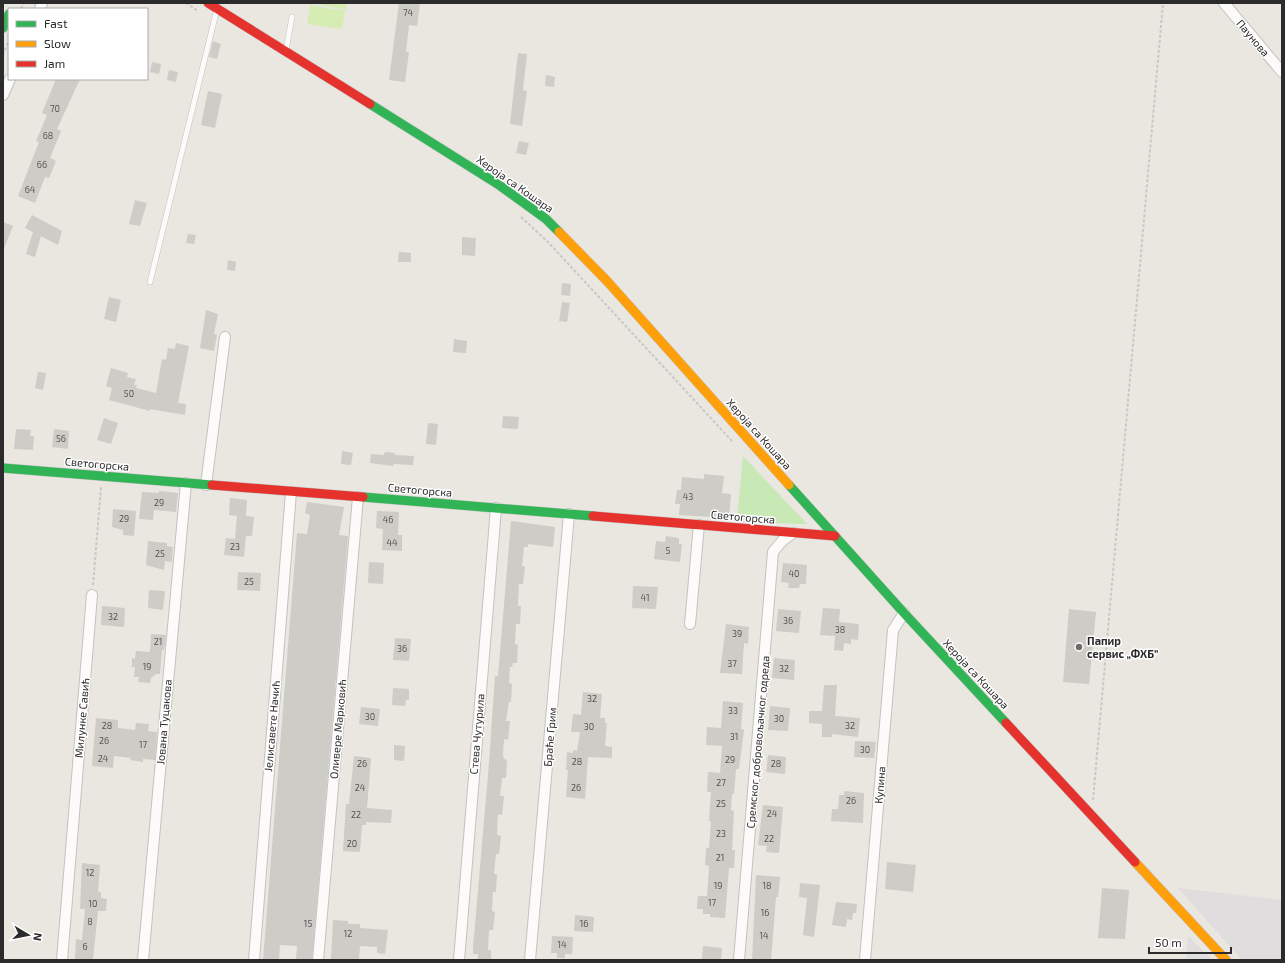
<svg xmlns="http://www.w3.org/2000/svg" width="1285" height="963" viewBox="0 0 1285 963" font-family="'Exo 2',sans-serif">
  <style>
    .industrial { fill: #e0dddf }
    .green { fill: #c8e9b5 }
    .pitch { fill: #d5edb2 }
    .building { fill: #ceccc7 }
    .lines { fill: none; stroke-linecap: round; stroke-linejoin: round }
    .lane-casing { stroke: #c3c2c2; stroke-width: 6 }
    .street-casing { stroke: #c3c2c2; stroke-width: 12 }
    .fast-casing { stroke: #c3c2c2; stroke-width: 10 }
    .slow-casing { stroke: #c3c2c2; stroke-width: 10 }
    .jam-casing { stroke: #c3c2c2; stroke-width: 10 }
    .path { stroke: #c8c8c7; stroke-width: 2; stroke-dasharray: 3 2; stroke-linecap: butt }
    .lane { stroke: #fcfbfa; stroke-width: 5 }
    .street { stroke: #fcfbfa; stroke-width: 10 }
    .fast { stroke: #30b455; stroke-width: 9 }
    .slow { stroke: #ff9f0a; stroke-width: 9 }
    .jam { stroke: #e5322d; stroke-width: 9 }
    .poi-dot { fill: #6e6c6a; stroke: #fff; stroke-width: 1.5 }
    .labels { text-anchor: middle; stroke-width: 3; stroke-linejoin: round; paint-order: stroke }
    .number-label { font-size: 9px; fill: #565554 }
    .street-label { font-size: 11px; fill: #2b2b2b; stroke: #fff }
    .poi-label { font-size: 11px; font-weight: bold; fill: #2b2b2b; stroke: #fff; text-anchor: start }
  </style>
  <rect width="100%" height="100%" fill="#eae6e0"/>
  <g class="industrial">
    <polygon points="1178,888 1282,900 1282,960 1242,960"/>
    <polygon points="1188,936 1212,960 1186,960"/>
  </g>
  <polygon class="green" points="743,456 807,524 760,523 737,519"/>
  <g class="pitch">
    <polygon points="311,3 347,3 346,10"/>
    <polygon points="310,5 345,11 342,29 307,24"/>
  </g>
  <g class="building">
    <polygon points="399,3 420,3 417,26 409,25 406,52 409,52 405,82 389,80"/>
    <polygon points="213,41 221,44 217,59 209,57"/>
    <polygon points="518,53 527,54 523,90 527,91 522,126 510,124"/>
    <polygon points="152,62 161,64 159,74 150,72"/>
    <polygon points="169,70 178,72 176,82 167,80"/>
    <polygon points="546,75 555,77 554,87 545,86"/>
    <polygon points="56,79 80,79 57,129 61,131 50,158 56,161 49,178 45,177 35,203 18,196 39,142 36,141 47,115 42,113"/>
    <polygon points="208,91 222,94 215,128 201,125"/>
    <polygon points="519,141 529,143 526,155 516,153"/>
    <polygon points="135,200 147,203 140,226 129,224"/>
    <polygon points="32,215 62,231 58,245 41,236 35,257 26,254 33,232 25,228"/>
    <polygon points="3,222 13,226 3,251"/>
    <polygon points="188,234 196,235 194,244 186,243"/>
    <polygon points="462,237 476,238 475,256 462,255"/>
    <polygon points="399,252 411,253 411,262 398,262"/>
    <polygon points="228,260 236,262 235,271 227,270"/>
    <polygon points="562,283 571,284 570,296 561,295"/>
    <polygon points="109,297 121,300 116,322 104,319"/>
    <polygon points="562,302 570,303 567,322 559,321"/>
    <polygon points="206,310 218,314 214,334 217,335 214,351 200,348"/>
    <polygon points="454,339 467,341 466,353 453,352"/>
    <polygon points="176,343 189,346 178,403 186,404 185,415 150,409 150,411 109,400 112,388 106,386 111,368 128,373 127,377 136,379 134,385 137,385 136,388 156,393 162,359 166,360 168,348 175,349"/>
    <polygon points="38,372 46,373 43,390 35,388"/>
    <polygon points="503,416 519,417 518,429 502,428"/>
    <polygon points="104,418 118,423 111,444 97,440"/>
    <polygon points="428,423 438,424 436,445 426,444"/>
    <polygon points="16,429 31,430 30,436 34,436 33,450 14,449"/>
    <polygon points="54,429 69,431 68,449 52,447"/>
    <polygon points="342,451 353,453 351,465 341,464"/>
    <polygon points="385,452 395,453 395,455 414,456 413,465 394,464 393,466 370,463 371,454 384,455"/>
    <polygon points="704,474 724,476 722,493 731,494 729,518 679,515 680,504 675,504 677,490 681,490 682,477 704,479"/>
    <polygon points="159,491 178,493 176,512 154,510 153,520 139,519 142,492 159,493"/>
    <polygon points="230,498 247,500 246,516 254,517 252,536 246,536 244,557 224,555 226,538 235,539 237,516 229,515"/>
    <polygon points="307,502 344,507 339,535 348,536 312,960 296,960 297,946 280,945 279,960 263,960 297,533 307,534 310,515 305,513"/>
    <polygon points="113,509 136,511 134,536 123,535 123,530 112,527"/>
    <polygon points="377,511 399,512 398,535 402,535 402,551 382,550 383,529 376,528"/>
    <polygon points="511,521 555,527 553,547 528,544 528,547 524,547 522,566 525,566 523,584 519,584 518,602 518,606 521,606 520,624 516,624 515,641 515,644 518,645 517,663 513,663 512,667 510,667 509,683 512,684 511,702 509,702 506,721 510,721 508,740 504,739 503,755 504,759 507,760 506,778 502,778 500,796 504,796 502,815 498,814 497,832 497,835 501,836 499,854 496,854 494,874 497,874 496,892 493,892 492,911 495,912 493,930 489,930 488,950 491,950 491,960 478,960 478,954 473,954 473,948 489,763 495,676 498,676"/>
    <polygon points="666,536 679,538 679,544 682,544 680,562 654,559 656,541 665,542"/>
    <polygon points="148,541 167,543 167,546 173,547 172,562 165,561 164,570 146,565"/>
    <polygon points="369,562 384,563 383,584 368,583"/>
    <polygon points="783,563 807,565 806,584 800,584 799,588 788,588 789,583 781,582"/>
    <polygon points="238,572 261,573 260,591 237,590"/>
    <polygon points="633,586 658,587 656,609 632,608"/>
    <polygon points="149,590 165,591 163,610 148,608"/>
    <polygon points="102,606 125,608 124,627 101,625"/>
    <polygon points="823,608 840,609 839,622 859,624 858,640 851,639 851,644 844,643 843,651 834,650 835,636 820,635"/>
    <polygon points="778,609 801,611 799,633 776,631"/>
    <polygon points="1069,609 1096,612 1089,684 1063,682"/>
    <polygon points="726,624 749,627 748,644 744,643 742,674 720,673"/>
    <polygon points="151,634 166,635 164,650 162,650 160,674 156,674 151,678 150,683 138,682 139,677 134,677 135,667 132,667 132,658 135,659 136,651 150,652"/>
    <polygon points="395,638 411,639 409,661 393,660"/>
    <polygon points="774,658 795,660 794,680 772,678"/>
    <polygon points="824,685 837,685 835,716 860,718 858,737 832,734 832,737 822,737 822,724 809,723 809,711 822,711"/>
    <polygon points="393,688 409,689 409,700 406,700 405,706 392,705"/>
    <polygon points="583,692 602,694 600,718 605,718 605,723 607,723 605,746 612,747 612,758 588,757 585,799 566,797 568,770 566,770 567,752 573,753 573,750 577,751 580,732 571,732 573,714 581,715"/>
    <polygon points="723,701 743,703 741,729 744,730 739,769 736,769 734,794 732,794 731,810 734,811 732,850 735,850 734,868 729,868 725,918 710,917 710,914 703,914 703,909 697,909 698,896 707,896 709,866 705,865 706,848 709,848 711,821 709,821 711,792 707,792 708,772 720,773 722,746 706,745 707,727 721,728"/>
    <polygon points="770,706 790,708 788,731 768,730"/>
    <polygon points="361,707 380,709 378,726 359,724"/>
    <polygon points="96,718 118,720 118,728 135,730 136,723 149,724 148,731 157,732 155,760 143,759 143,762 130,760 131,758 114,756 113,768 92,766"/>
    <polygon points="855,741 876,742 874,758 854,757"/>
    <polygon points="394,745 405,746 404,761 394,760"/>
    <polygon points="768,755 786,757 785,774 766,772"/>
    <polygon points="354,756 371,758 367,808 392,810 391,823 366,822 366,825 362,825 360,852 343,851 346,804 349,804"/>
    <polygon points="844,791 864,793 863,823 831,821 832,809 838,809 839,795 844,795"/>
    <polygon points="763,805 783,807 779,853 766,852 767,846 758,845"/>
    <polygon points="887,862 916,865 913,892 885,889"/>
    <polygon points="82,863 100,865 98,892 101,892 101,898 107,899 106,911 98,911 93,960 75,960 76,939 82,940 85,909 80,909"/>
    <polygon points="756,875 780,877 778,897 776,897 771,960 752,960"/>
    <polygon points="800,883 820,885 814,937 803,935 807,898 799,897"/>
    <polygon points="1102,888 1129,890 1125,939 1098,938"/>
    <polygon points="836,902 857,904 856,913 853,913 852,920 847,919 846,927 832,925"/>
    <polygon points="575,915 594,917 593,932 574,931"/>
    <polygon points="333,920 348,921 348,924 360,924 360,928 388,930 385,954 377,953 377,947 360,946 359,960 331,960"/>
    <polygon points="552,936 573,937 572,954 565,954 565,958 557,958 557,953 551,953"/>
    <polygon points="703,946 722,948 721,960 702,960"/>
  </g>
  <g class="lines">
    <defs>
      <g id="lane">
        <polyline points="286,50 292,17"/>
        <polyline points="150,282 217,9"/>
      </g>
      <g id="street">
        <polyline points="1224,3 1282,72"/>
        <polyline points="40,9 42,3"/>
        <polyline points="3,95 10,79"/>
        <polyline points="206,485 225,337"/>
        <polyline points="690,624 699,525"/>
        <polyline points="62,960 92,595"/>
        <polyline points="143,960 186,483"/>
        <polyline points="254,960 291,492"/>
        <polyline points="318,960 358,497"/>
        <polyline points="459,960 496,508"/>
        <polyline points="530,960 569,514"/>
        <polyline points="739,960 773,552 782,541 793,533"/>
        <polyline points="865,960 893,630 904,613"/>
      </g>
      <g id="fast">
        <polyline points="3,28 9,14"/>
        <polyline points="370,104 499,185 546,219 559,232"/>
        <polyline points="3,468 212,485"/>
        <polyline points="789,485 904,613 1006,723"/>
        <polyline points="363,497 593,516"/>
      </g>
      <g id="slow">
        <polyline points="559,232 607,281 789,485"/>
        <polyline points="1135,862 1226,960"/>
      </g>
      <g id="jam">
        <polyline points="208,3 370,104"/>
        <polyline points="212,485 363,497"/>
        <polyline points="593,516 835,536"/>
        <polyline points="1006,723 1135,862"/>
      </g>
    </defs>
    <use href="#lane" class="lane-casing"/>
    <use href="#street" class="street-casing"/>
    <use href="#fast" class="fast-casing"/>
    <use href="#slow" class="slow-casing"/>
    <use href="#jam" class="jam-casing"/>
    <g class="path">
      <polyline points="186,3 198,11"/>
      <polyline points="21,9 24,3"/>
      <polyline points="3,55 9,40"/>
      <polyline points="521,217 548,242 732,441"/>
      <polyline points="93,585 101,487"/>
      <polyline points="1093,800 1163,3"/>
    </g>
    <use href="#lane" class="lane"/>
    <use href="#street" class="street"/>
    <use href="#fast" class="fast"/>
    <use href="#slow" class="slow"/>
    <use href="#jam" class="jam"/>
  </g>
  <circle class="poi-dot" cx="1079" cy="647" r="4"/>
  <g class="labels">
    <g class="number-label">
      <text x="408" y="16">74</text>
      <text x="55" y="112">70</text>
      <text x="48" y="139">68</text>
      <text x="42" y="168">66</text>
      <text x="30" y="193">64</text>
      <text x="129" y="397">50</text>
      <text x="61" y="442">56</text>
      <text x="688" y="500">43</text>
      <text x="159" y="506">29</text>
      <text x="124" y="522">29</text>
      <text x="388" y="523">46</text>
      <text x="392" y="546">44</text>
      <text x="235" y="550">23</text>
      <text x="668" y="554">5</text>
      <text x="160" y="557">25</text>
      <text x="794" y="577">40</text>
      <text x="249" y="585">25</text>
      <text x="645" y="601">41</text>
      <text x="113" y="620">32</text>
      <text x="788" y="624">36</text>
      <text x="840" y="633">38</text>
      <text x="737" y="637">39</text>
      <text x="158" y="645">21</text>
      <text x="402" y="652">36</text>
      <text x="732" y="667">37</text>
      <text x="147" y="670">19</text>
      <text x="784" y="672">32</text>
      <text x="592" y="702">32</text>
      <text x="733" y="714">33</text>
      <text x="370" y="720">30</text>
      <text x="779" y="722">30</text>
      <text x="107" y="729">28</text>
      <text x="850" y="729">32</text>
      <text x="589" y="730">30</text>
      <text x="734" y="740">31</text>
      <text x="104" y="744">26</text>
      <text x="143" y="748">17</text>
      <text x="865" y="753">30</text>
      <text x="103" y="762">24</text>
      <text x="730" y="763">29</text>
      <text x="577" y="765">28</text>
      <text x="362" y="767">26</text>
      <text x="776" y="767">28</text>
      <text x="721" y="786">27</text>
      <text x="360" y="791">24</text>
      <text x="576" y="791">26</text>
      <text x="851" y="804">26</text>
      <text x="721" y="807">25</text>
      <text x="772" y="817">24</text>
      <text x="356" y="818">22</text>
      <text x="721" y="837">23</text>
      <text x="769" y="842">22</text>
      <text x="352" y="847">20</text>
      <text x="720" y="861">21</text>
      <text x="90" y="876">12</text>
      <text x="718" y="889">19</text>
      <text x="767" y="889">18</text>
      <text x="712" y="906">17</text>
      <text x="93" y="907">10</text>
      <text x="765" y="916">16</text>
      <text x="90" y="925">8</text>
      <text x="308" y="927">15</text>
      <text x="584" y="927">16</text>
      <text x="348" y="937">12</text>
      <text x="764" y="939">14</text>
      <text x="562" y="948">14</text>
      <text x="85" y="950">6</text>
    </g>
    <g class="street-label">
      <text transform="translate(1253 38) rotate(50)" y="4">Паунова</text>
      <text transform="translate(515 184) rotate(35)" y="4">Хероја са Кошара</text>
      <text transform="translate(759 434) rotate(48)" y="4">Хероја са Кошара</text>
      <text transform="translate(97 464) rotate(5)" y="4">Светогорска</text>
      <text transform="translate(420 490) rotate(5)" y="4">Светогорска</text>
      <text transform="translate(743 517) rotate(5)" y="4">Светогорска</text>
      <text transform="translate(976 674) rotate(47)" y="4">Хероја са Кошара</text>
      <text transform="translate(82 718) rotate(-85)" y="4">Милунке Савић</text>
      <text transform="translate(164 722) rotate(-85)" y="4">Јована Туцакова</text>
      <text transform="translate(272 726) rotate(-85)" y="4">Јелисавете Начић</text>
      <text transform="translate(338 729) rotate(-85)" y="4">Оливере Марковић</text>
      <text transform="translate(477 734) rotate(-85)" y="4">Стева Чутурила</text>
      <text transform="translate(550 737) rotate(-85)" y="4">Браће Грим</text>
      <text transform="translate(758 742) rotate(-85)" y="4">Сремског добровољачког одреда</text>
      <text transform="translate(880 785) rotate(-85)" y="4">Купина</text>
    </g>
    <g class="poi-label">
      <text x="1087" y="645">Папир<tspan x="1087" dy="13">сервис „ФХБ”</tspan></text>
    </g>
  </g>
  <rect width="1285" height="963" fill="none" stroke="#2b2b2b" stroke-width="8"/>
  <rect x="8" y="8" width="140" height="72" fill="#ffffff" stroke="#aaaaaa"/>
  <rect x="16" y="21" width="20" height="6" fill="#30b455" stroke="#aaaaaa"/>
  <text x="44" y="28" font-size="12" fill="#2b2b2b">Fast</text>
  <rect x="16" y="41" width="20" height="6" fill="#ff9f0a" stroke="#aaaaaa"/>
  <text x="44" y="48" font-size="12" fill="#2b2b2b">Slow</text>
  <rect x="16" y="61" width="20" height="6" fill="#e5322d" stroke="#aaaaaa"/>
  <text x="44" y="68" font-size="12" fill="#2b2b2b">Jam</text>
  <g transform="translate(28 935) rotate(100)" stroke="#ffffff" stroke-width="3" paint-order="stroke">
  <path d="M0-3L7 15L0 10L-7 15Z" fill="#2b2b2b"/>
  <text y="-6" font-size="11" font-weight="bold" text-anchor="middle" fill="#2b2b2b">N</text>
  </g>
  <path d="M1149 947v6h82v-6" fill="none" stroke="#2b2b2b" stroke-width="2"/>
  <text x="1155" y="947" font-size="12" fill="#2b2b2b" stroke="#ffffff" stroke-width="3" paint-order="stroke">50 m</text>
</svg>
